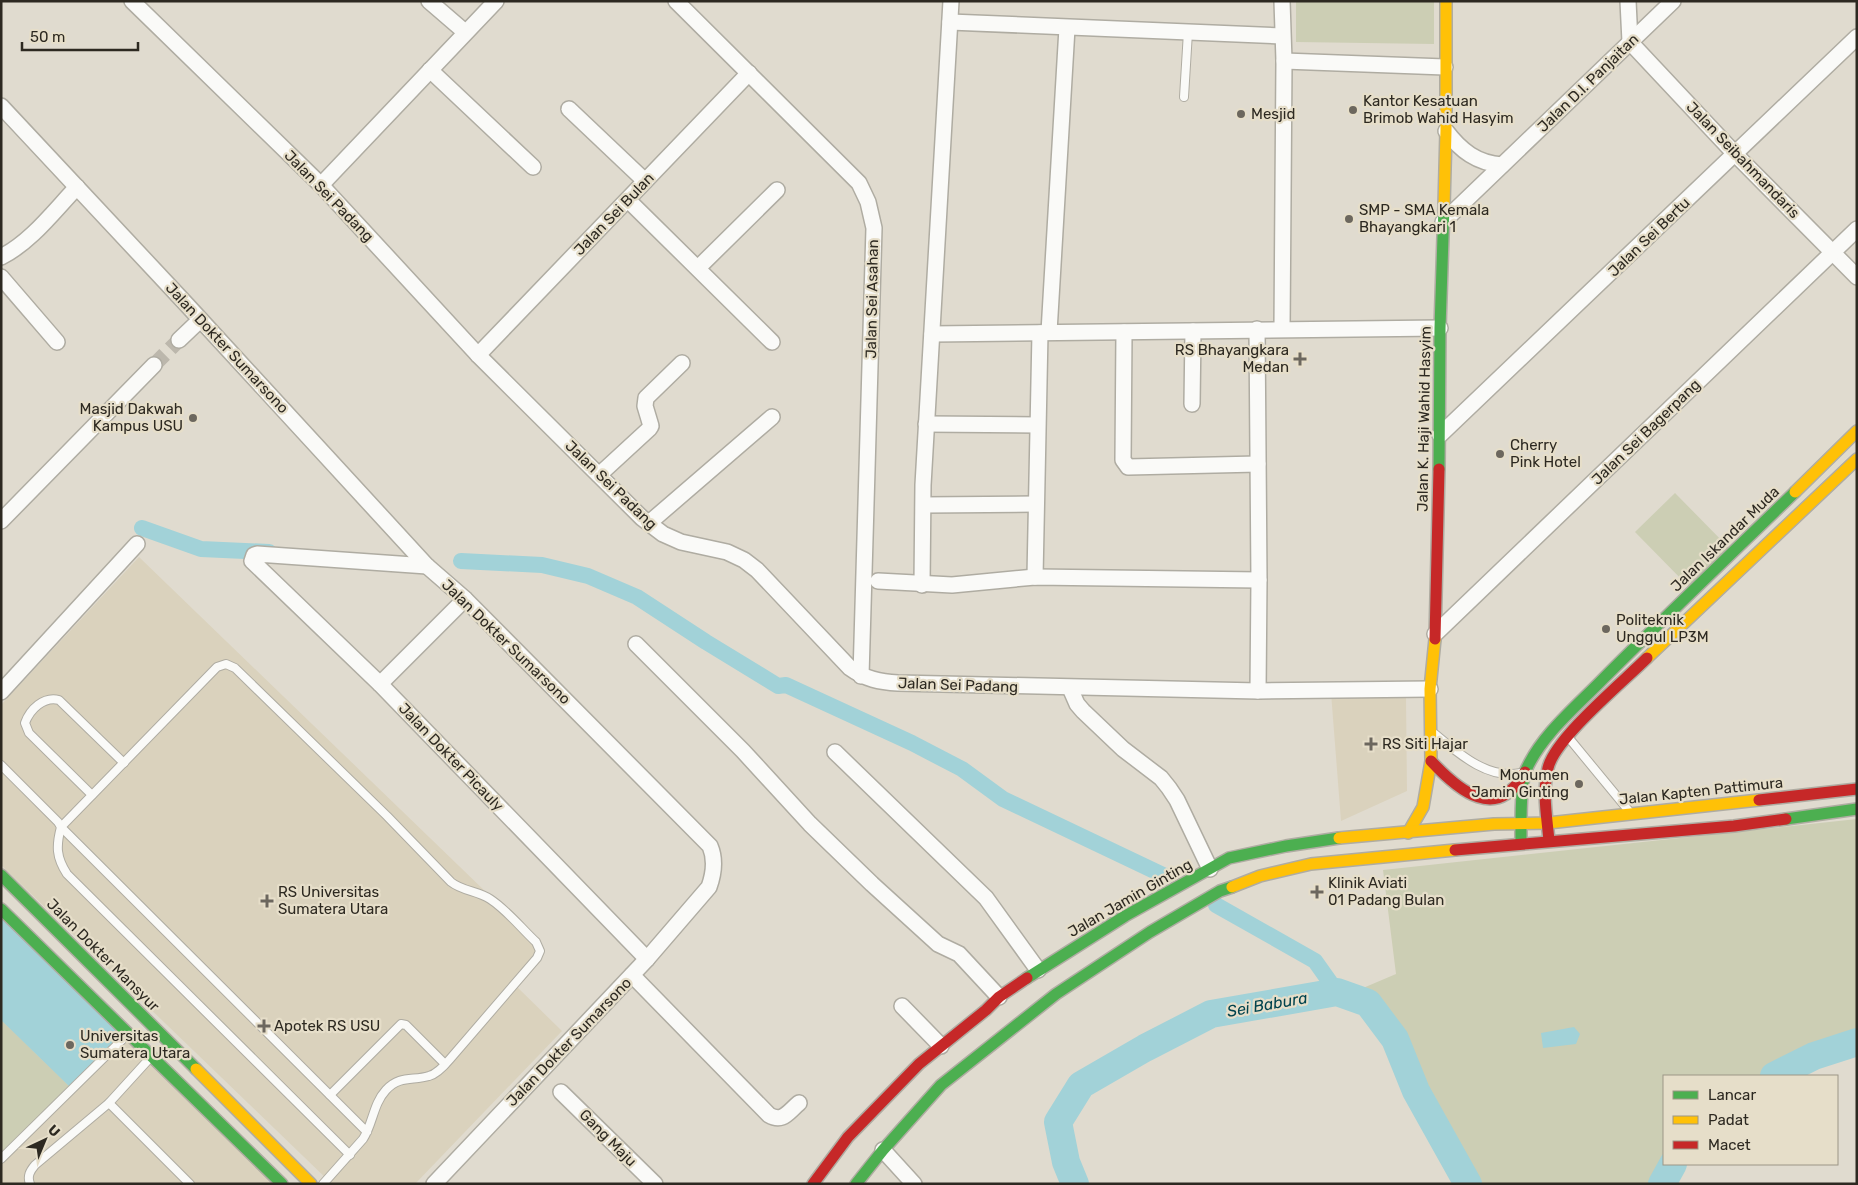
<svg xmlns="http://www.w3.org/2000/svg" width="1858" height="1185" viewBox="0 0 1858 1185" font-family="Rubik,sans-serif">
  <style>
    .built { fill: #dad2bd }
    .green { fill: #ccceb4 }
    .water { fill: #a2d2d8 }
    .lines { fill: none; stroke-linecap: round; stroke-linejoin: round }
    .canal { stroke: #a2d2d8; stroke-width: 16 }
    .river { stroke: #a2d2d8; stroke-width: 28 }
    .street-tunnel { stroke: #bcb7ac; stroke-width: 15; stroke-dasharray: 15 8; stroke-linecap: butt }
    .lane-casing { stroke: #afaca2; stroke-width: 10 }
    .street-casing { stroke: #afaca2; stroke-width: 18 }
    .fast-casing { stroke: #afaca2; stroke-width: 14 }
    .slow-casing { stroke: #afaca2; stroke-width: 14 }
    .jam-casing { stroke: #afaca2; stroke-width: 14 }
    .lane { stroke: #fafaf8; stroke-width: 8 }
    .street { stroke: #fafaf8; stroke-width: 15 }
    .fast { stroke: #4caf50; stroke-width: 11 }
    .slow { stroke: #ffc107; stroke-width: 11 }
    .jam { stroke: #c62828; stroke-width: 11 }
    .poi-dot { fill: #6c675e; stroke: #e6dec9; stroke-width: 2 }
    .labels { text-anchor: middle; stroke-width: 4.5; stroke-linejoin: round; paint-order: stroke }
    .street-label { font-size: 15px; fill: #2d2921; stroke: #e6dec9 }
    .poi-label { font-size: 15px; fill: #2d2921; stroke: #e6dec9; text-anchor: start }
    .water-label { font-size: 16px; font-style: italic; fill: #00434d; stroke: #e6dec9 }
  </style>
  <rect width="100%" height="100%" fill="#e0dbcf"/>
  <g class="built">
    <polygon points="139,557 544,948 512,982 562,1031 415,1184 332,1184 1,865 1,705"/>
    <polygon points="1331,693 1406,697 1407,791 1341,821"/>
    <polygon points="1,909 283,1184 1,1184"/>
  </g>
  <g class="green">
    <polygon points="1296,1 1434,1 1434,44 1296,42"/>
    <polygon points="1675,493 1730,549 1690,588 1635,532"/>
    <polygon points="1857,819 1857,1042 1814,1056 1781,1076 1664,1076 1664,1164 1673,1164 1662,1184 1468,1184 1368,1003 1356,991 1396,974 1383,870"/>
    <polygon points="1,1020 73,1090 1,1159"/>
  </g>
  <g class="water">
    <polygon points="1,909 128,1033 73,1090 1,1020"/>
    <polygon points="1574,1027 1580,1034 1576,1044 1543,1048 1541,1033"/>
  </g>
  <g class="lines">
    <g class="canal">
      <polyline points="142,528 201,549 269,552"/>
      <polyline points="461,561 542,565 588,576 637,597 706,642 778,686 786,685 912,743 962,769 1003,799 1165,876"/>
      <polyline points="1216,905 1315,961 1337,992"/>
    </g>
    <g class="river">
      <polyline points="1774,1076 1814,1056 1857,1042"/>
      <polyline points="1075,1184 1066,1162 1058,1122 1081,1085 1145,1048 1211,1014 1337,992 1368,1003 1395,1039 1416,1091 1468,1184"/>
      <polyline points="1662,1184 1673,1164"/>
    </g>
    <polyline class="street-tunnel" points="154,365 179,340"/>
    <defs>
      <g id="lane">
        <polyline points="1184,97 1188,32"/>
        <path d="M 1435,734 C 1458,753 1488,780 1521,773"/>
        <polyline points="1568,737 1629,811"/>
        <path d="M 1,765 L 58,822 L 61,827 C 56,846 56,857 67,874 L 350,1155"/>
        <path d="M 92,795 L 29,733 L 25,723 C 30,709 44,696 59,700 L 124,763"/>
        <polyline points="330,1095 401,1024 406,1025 445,1064"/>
        <polyline points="109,1103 190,1184"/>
        <polyline points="1,1159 127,1035"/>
        <path d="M 30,1184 C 27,1176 30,1171 35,1165 L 109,1103 L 150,1058"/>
        <path d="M 323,1184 L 363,1139 C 373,1124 373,1104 386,1090 C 400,1075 413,1081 429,1076 C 437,1074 445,1065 450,1059 L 537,958 L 540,951 L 536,942 C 521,928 507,910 490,899 C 478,891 462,891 451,882 L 387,816 L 235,668 L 226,664 L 217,667 L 61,827 L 367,1132"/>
      </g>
      <g id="street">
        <path d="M 132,1 L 321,185 L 478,355 L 642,518 L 663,534 L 681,542 L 727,552 L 744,560 L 757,570 L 850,668 C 865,679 880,682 898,683 L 1258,691 L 1430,689"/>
        <polyline points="429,1 465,32"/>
        <polyline points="676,1 859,183 868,202 874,228 861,676"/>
        <polyline points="1282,1 1284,61 1282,329"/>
        <polyline points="1628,1 1630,42 1736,155 1857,277"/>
        <polyline points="950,22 1282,36"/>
        <polyline points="1284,61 1445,67"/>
        <polyline points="430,70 533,167"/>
        <path d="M 1,106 L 188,306 L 427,566 L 465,599 L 710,846 C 716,860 714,873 709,887 L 647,959 L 434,1184"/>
        <polyline points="569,109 645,181"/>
        <path d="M 1446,131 C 1461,151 1477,163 1502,165"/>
        <polyline points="321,185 496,1"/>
        <polyline points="628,200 772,342"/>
        <polyline points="1443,222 1673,1"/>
        <path d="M 1,257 C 31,242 54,211 77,187"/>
        <polyline points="698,268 777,190"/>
        <polyline points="1,277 57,342"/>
        <polyline points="1257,329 1259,580 1258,691"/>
        <polyline points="1049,332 1067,28"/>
        <polyline points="1124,332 1123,460 1128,467 1258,464"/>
        <polyline points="932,334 1440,328"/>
        <polyline points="179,340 200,320"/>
        <polyline points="478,355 749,73"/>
        <polyline points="1192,404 1193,331"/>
        <polyline points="926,424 1037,425"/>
        <polyline points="1440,435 1857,37"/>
        <polyline points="599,475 649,429 651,426 645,406 646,398 682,363"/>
        <polyline points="924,505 1035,504"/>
        <polyline points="1,521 154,365"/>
        <polyline points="649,523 772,417"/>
        <polyline points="427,566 257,554 254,555 252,561 380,684 647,959"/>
        <polyline points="1035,577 1040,333"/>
        <polyline points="878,581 952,585 1035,577 1259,580"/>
        <polyline points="922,585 923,485 951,1"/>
        <polyline points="1435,634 1857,229"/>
        <polyline points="636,644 743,751 810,824 872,884 938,944 959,954 999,997"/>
        <polyline points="380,684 465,599"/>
        <polyline points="1070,688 1077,704 1083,711 1123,749 1161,778 1169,788 1177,800 1210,869"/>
        <polyline points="1,692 137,544"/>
        <polyline points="835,752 986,898 1038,970"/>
        <path d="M 632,975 L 769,1115 C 783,1123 788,1112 799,1103"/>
        <polyline points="902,1006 941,1046"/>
        <polyline points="561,1092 655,1184"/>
        <polyline points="883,1150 914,1184"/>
      </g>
      <g id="fast">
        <polyline points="1439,469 1440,328 1444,206"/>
        <polyline points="1786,819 1857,809"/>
        <path d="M 1521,842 C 1521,825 1520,784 1526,770 C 1542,734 1577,706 1604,678 C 1667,615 1731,554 1795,492"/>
        <polyline points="1,875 196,1069"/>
        <polyline points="1,909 282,1184"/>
        <polyline points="1027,978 1125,916 1229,858 1286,846 1339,838"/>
        <polyline points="856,1184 883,1150 941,1085 1056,994 1150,932 1220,891 1232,887"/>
      </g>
      <g id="slow">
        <polyline points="1444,206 1446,131 1446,1"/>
        <polyline points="1795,492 1857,431"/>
        <polyline points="1647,658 1857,459"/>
        <polyline points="1408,833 1423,807 1431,761 1430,689 1435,639"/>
        <polyline points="1339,838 1494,824 1548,823 1759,800"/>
        <polyline points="1232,887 1260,876 1311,864 1455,850"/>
        <polyline points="196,1069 311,1184"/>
      </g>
      <g id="jam">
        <polyline points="1435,639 1439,469"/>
        <path d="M 1431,761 C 1459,791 1497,823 1525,772"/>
        <polyline points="1759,800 1857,789"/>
        <path d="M 1549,841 C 1547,817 1542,793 1548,768 C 1555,738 1623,682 1647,658"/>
        <polyline points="1455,850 1734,826 1786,819"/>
        <polyline points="813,1184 848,1137 919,1064 986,1010 999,997 1027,978"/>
      </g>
    </defs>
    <use href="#lane" class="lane-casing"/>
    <use href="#street" class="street-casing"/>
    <use href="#fast" class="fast-casing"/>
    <use href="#slow" class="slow-casing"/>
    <use href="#jam" class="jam-casing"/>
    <use href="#lane" class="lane"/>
    <use href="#street" class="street"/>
    <use href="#fast" class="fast"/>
    <use href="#slow" class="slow"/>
    <use href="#jam" class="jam"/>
  </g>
  <g class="poi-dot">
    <circle cx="1353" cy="110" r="5"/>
    <circle cx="1241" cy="114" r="5"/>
    <circle cx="1349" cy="219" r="5"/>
    <path d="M1297.5 351.5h5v5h5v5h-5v5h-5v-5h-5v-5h5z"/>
    <circle cx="193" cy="418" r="5"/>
    <circle cx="1500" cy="454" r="5"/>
    <circle cx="1606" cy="629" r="5"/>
    <path d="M1368.5 736.5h5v5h5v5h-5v5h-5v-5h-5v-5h5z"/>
    <circle cx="1579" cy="784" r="5"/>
    <path d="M1314.5 884.5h5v5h5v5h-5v5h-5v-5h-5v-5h5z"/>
    <path d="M264.5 893.5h5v5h5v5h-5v5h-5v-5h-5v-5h5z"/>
    <path d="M261.5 1018.5h5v5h5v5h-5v5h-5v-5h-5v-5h5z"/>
    <circle cx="70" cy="1045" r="5"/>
  </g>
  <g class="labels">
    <g class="street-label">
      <text transform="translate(1588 83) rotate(-44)" y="5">Jalan D.I. Panjaitan</text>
      <text transform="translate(1743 160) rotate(46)" y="5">Jalan Seibahmandaris</text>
      <text transform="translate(329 196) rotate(46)" y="5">Jalan Sei Padang</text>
      <text transform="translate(614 214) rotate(-46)" y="5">Jalan Sei Bulan</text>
      <text transform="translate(1649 237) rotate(-44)" y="5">Jalan Sei Bertu</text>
      <text transform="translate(872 299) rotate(-89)" y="5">Jalan Sei Asahan</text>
      <text transform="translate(227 348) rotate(47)" y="5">Jalan Dokter Sumarsono</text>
      <text transform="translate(1424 419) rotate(-89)" y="5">Jalan K. Haji Wahid Hasyim</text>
      <text transform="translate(1646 432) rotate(-44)" y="5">Jalan Sei Bagerpang</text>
      <text transform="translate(611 485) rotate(44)" y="5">Jalan Sei Padang</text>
      <text transform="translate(1725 539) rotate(-44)" y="5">Jalan Iskandar Muda</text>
      <text transform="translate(506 642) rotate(44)" y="5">Jalan Dokter Sumarsono</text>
      <text transform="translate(958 685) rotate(2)" y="5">Jalan Sei Padang</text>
      <text transform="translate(451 757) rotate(46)" y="5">Jalan Dokter Picauly</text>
      <text transform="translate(1701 791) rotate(-6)" y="5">Jalan Kapten Pattimura</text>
      <text transform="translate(1130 898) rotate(-30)" y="5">Jalan Jamin Ginting</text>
      <text transform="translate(103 955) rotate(45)" y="5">Jalan Dokter Mansyur</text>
      <text transform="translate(569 1042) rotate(-46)" y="5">Jalan Dokter Sumarsono</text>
      <text transform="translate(608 1138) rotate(45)" y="5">Gang Maju</text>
    </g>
    <g class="poi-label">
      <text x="1363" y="106">Kantor Kesatuan<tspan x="1363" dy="17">Brimob Wahid Hasyim</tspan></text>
      <text x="1251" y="119">Mesjid</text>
      <text x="1359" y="215">SMP - SMA Kemala<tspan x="1359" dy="17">Bhayangkari 1</tspan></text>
      <text x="1289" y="355" text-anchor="end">RS Bhayangkara<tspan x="1289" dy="17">Medan</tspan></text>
      <text x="183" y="414" text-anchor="end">Masjid Dakwah<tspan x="183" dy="17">Kampus USU</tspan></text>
      <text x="1510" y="450">Cherry<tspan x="1510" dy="17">Pink Hotel</tspan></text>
      <text x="1616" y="625">Politeknik<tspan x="1616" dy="17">Unggul LP3M</tspan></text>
      <text x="1382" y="749">RS Siti Hajar</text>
      <text x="1569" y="780" text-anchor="end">Monumen<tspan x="1569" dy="17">Jamin Ginting</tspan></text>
      <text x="1328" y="888">Klinik Aviati<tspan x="1328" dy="17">01 Padang Bulan</tspan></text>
      <text x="278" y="897">RS Universitas<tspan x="278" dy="17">Sumatera Utara</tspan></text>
      <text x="274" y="1031">Apotek RS USU</text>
      <text x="80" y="1041">Universitas<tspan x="80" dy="17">Sumatera Utara</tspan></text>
    </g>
    <g class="water-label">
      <text transform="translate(1267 1004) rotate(-10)" y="6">Sei Babura</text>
    </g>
  </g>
  <rect width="1858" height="1185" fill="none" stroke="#2d2921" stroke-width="5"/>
  <rect x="1663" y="1075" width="175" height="90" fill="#e6dec9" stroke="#9c9686"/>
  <rect x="1673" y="1091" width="25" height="8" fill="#4caf50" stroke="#9c9686"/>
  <text x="1708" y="1100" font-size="15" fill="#2d2921">Lancar</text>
  <rect x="1673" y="1116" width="25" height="8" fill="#ffc107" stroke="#9c9686"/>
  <text x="1708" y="1125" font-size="15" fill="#2d2921">Padat</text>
  <rect x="1673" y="1141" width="25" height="8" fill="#c62828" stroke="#9c9686"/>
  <text x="1708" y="1150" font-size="15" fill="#2d2921">Macet</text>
  <g transform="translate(45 1140) rotate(44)" stroke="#e6dec9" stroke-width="4" paint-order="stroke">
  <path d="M0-4L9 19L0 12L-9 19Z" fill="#2d2921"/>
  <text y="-8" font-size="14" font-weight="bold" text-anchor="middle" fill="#2d2921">U</text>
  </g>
  <path d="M22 42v8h116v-8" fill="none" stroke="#2d2921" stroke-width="2.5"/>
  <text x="30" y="42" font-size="15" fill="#2d2921" stroke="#e6dec9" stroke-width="4" paint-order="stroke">50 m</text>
</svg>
